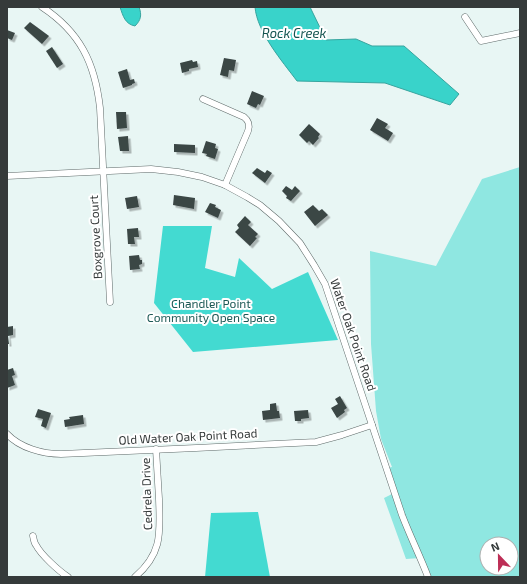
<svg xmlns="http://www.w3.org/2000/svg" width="527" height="584" viewBox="0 0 527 584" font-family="'Exo 2',sans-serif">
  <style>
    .green { fill: #8fe7e1; fill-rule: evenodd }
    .forest { fill: #43dad1 }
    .water { fill: #39d3ca; stroke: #38a59f }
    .building { fill: #3b4645; filter: url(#shadow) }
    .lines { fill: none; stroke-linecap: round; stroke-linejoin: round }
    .minor-casing { stroke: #5e6a69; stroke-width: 7 }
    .minor { stroke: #fff; stroke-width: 6 }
    .labels { text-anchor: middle; stroke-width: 4; stroke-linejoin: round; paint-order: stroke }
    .street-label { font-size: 12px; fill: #353a3a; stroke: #fff }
    .park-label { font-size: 12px; fill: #1c5955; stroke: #fff }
    .water-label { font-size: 13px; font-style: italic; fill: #14534f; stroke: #fff }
  </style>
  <defs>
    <filter id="shadow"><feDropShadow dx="2.5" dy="2.5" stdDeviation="0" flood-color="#0004"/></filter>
  </defs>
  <rect width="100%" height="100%" fill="#e8f6f4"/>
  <path class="green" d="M 520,167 L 520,577 L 427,577 L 420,558 L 406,559 L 384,498 L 394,493 L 387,468 L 392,467 L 381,439 L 376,411 L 371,344 L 370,251 L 436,266 L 482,179 ZM 487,544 L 511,544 L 511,568 L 487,568 Z"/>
  <g class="forest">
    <polygon points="163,226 212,226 205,268 235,277 239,258 272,289 308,272 338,340 193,352 154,303"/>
    <polygon points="258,512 270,577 205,577 211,513"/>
  </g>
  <g class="water">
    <path d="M 120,7 L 139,7 C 142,15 141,20 135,26 C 125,24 123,16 120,7 Z"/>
    <path d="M 255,7 L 310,7 L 326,40 L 356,39 L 372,46 L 404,46 L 459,94 L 450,105 L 385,83 L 297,81 C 282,61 257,32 255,7 Z"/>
  </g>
  <g class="building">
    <polygon points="30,22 49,36 42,44 24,28"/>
    <polygon points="7,30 15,33 12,40 7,38"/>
    <polygon points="52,47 63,64 57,68 46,51"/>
    <polygon points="224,58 236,60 234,71 229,70 228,77 220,75"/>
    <polygon points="192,60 193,62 197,61 198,67 189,69 189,71 182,73 180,63"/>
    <polygon points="127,69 130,80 134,79 135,83 132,84 132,85 123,88 118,72"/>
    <polygon points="252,91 264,96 260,105 258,104 256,108 247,104"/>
    <polygon points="116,112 126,112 127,128 117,129"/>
    <polygon points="377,118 388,124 385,128 393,133 388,141 370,130"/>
    <polygon points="309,124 320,134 318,137 319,138 313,145 309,141 307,143 299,135"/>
    <polygon points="128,136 129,151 120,151 118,137"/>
    <polygon points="206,141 216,144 215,148 218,149 215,159 206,156 207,154 202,153"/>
    <polygon points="174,144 195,145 195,153 174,152"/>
    <polygon points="257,168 265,173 267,170 272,173 265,183 252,173"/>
    <polygon points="286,186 292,190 295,186 300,191 291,201 286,198 287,196 282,191"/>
    <polygon points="174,195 195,198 194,209 173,205"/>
    <polygon points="137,196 139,207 127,209 125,198"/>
    <polygon points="210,203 216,205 215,207 221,210 218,218 205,212"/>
    <polygon points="313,205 319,211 322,209 328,215 315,226 304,212"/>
    <polygon points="245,216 251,222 248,225 258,234 255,237 257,238 250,246 235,232 239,228 237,225"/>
    <polygon points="138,228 139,237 134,237 135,244 128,244 127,229"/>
    <polygon points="139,255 140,260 142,260 142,264 139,265 140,269 130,270 129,256"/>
    <polygon points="13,326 13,335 8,336 9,344 7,344 7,327"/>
    <polygon points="13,368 15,375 12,376 15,385 7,388 7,370"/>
    <polygon points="340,396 347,408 344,410 345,412 337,418 331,408 338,404 335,399"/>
    <polygon points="276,403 277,411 279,411 280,418 263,420 262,411 270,410 270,404"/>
    <polygon points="38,409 51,413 46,428 41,426 43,419 35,417"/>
    <polygon points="308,410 309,418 301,419 301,421 295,421 294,411"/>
    <polygon points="83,415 84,424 65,427 64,420 70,419 69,417"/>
  </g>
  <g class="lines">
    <defs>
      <g id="minor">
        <path d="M 42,7 C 80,32 95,63 100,108 L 110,302"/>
        <polyline points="465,17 481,41 520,33"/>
        <path d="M 203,99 L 244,117 C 249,121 250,125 248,131 L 225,185"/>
        <path d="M 7,176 L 151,169 L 178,172 L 202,177 L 225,185 L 247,197 L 260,205 L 279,221 L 300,243 L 314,265 L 325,284 L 402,515 C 410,536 420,556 428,577"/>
        <path d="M 7,434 C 20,448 43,454 61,454 L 196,448 L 316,442 L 342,435 L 372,425"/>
        <path d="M 33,536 C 34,540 34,543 36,545 C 41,555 59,571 68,577"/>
        <path d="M 135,577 C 163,553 160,532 159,499 C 158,482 157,466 156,449"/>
      </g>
    </defs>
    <use href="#minor" class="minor-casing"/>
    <use href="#minor" class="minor"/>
  </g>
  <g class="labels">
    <g class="street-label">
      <text transform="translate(96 237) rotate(-93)" y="4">Boxgrove Court</text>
      <text transform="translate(353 335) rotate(71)" y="4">Water Oak Point Road</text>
      <text transform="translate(188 437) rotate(-3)" y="4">Old Water Oak Point Road</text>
      <text transform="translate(147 494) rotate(-92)" y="4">Cedrela Drive</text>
    </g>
    <g class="park-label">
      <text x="211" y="308">Chandler Point<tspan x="211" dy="14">Community Open Space</tspan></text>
    </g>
    <g class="water-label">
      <text x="294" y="38">Rock Creek</text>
    </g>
  </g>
  <rect width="527" height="584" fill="none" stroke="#353a3a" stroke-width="16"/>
  <g transform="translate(499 556) rotate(338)"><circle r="19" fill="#ffffff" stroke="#aeb0b0"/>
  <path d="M0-3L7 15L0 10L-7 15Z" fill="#bd2e56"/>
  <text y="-6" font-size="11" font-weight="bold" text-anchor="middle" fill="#353a3a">N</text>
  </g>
</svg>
